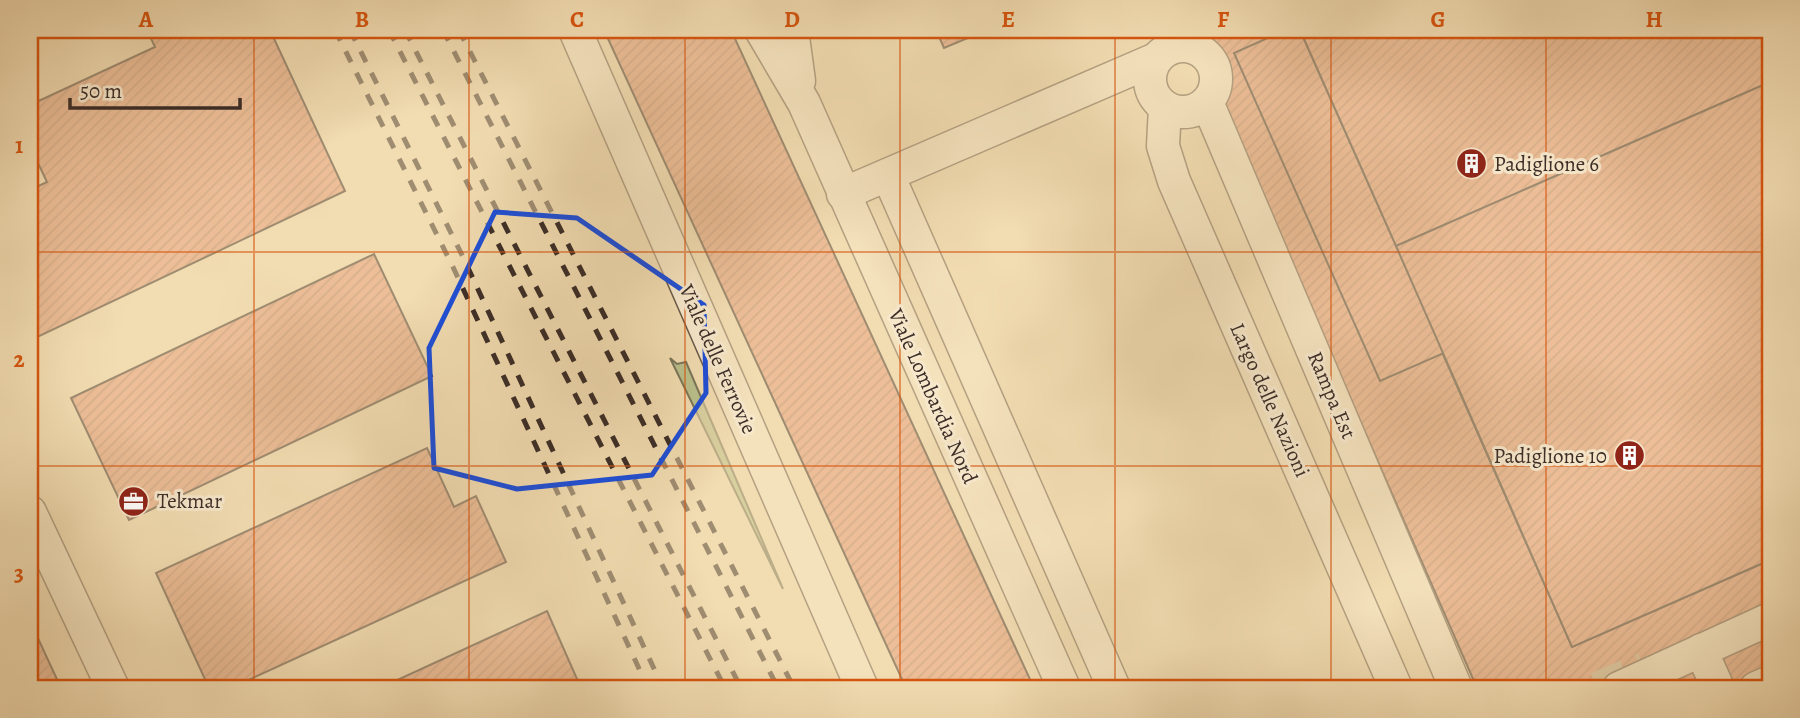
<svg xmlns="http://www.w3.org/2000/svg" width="1800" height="718" viewBox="0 0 1800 718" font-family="Alegreya,serif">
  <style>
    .grass { fill: #bac08c; stroke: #7a765a; stroke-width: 2 }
    .building { fill: url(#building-hatch); stroke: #3b2d27; stroke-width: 2 }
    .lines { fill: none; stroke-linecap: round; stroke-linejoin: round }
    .minor-tunnel { stroke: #cdb995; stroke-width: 32; stroke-dasharray: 32 16; stroke-linecap: butt }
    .minor-casing { stroke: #69594a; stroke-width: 35 }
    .minor { stroke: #f7e8cc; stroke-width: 32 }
    .rail { stroke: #3b2d27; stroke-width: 5; stroke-dasharray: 12 12; stroke-linecap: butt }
    .marked { fill: none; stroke: #1d4ed8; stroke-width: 5; stroke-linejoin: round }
    .grid { fill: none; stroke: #d7550f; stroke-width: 2; stroke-opacity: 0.55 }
    .labels { text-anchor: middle; stroke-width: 6; stroke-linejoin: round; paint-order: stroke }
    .poi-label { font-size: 21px; fill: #3b2d27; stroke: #f7e8cc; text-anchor: start }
    .street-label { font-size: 21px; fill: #3b2d27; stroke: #f7e8cc }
    .neatline { fill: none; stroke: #d7550f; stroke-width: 2.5 }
    .grid-label { font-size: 23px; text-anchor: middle; font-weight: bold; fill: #d7550f }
  </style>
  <defs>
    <pattern id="building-hatch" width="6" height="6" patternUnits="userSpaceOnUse" patternTransform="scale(1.75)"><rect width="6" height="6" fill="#e69a79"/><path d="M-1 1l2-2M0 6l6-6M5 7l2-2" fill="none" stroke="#bc7e63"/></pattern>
  </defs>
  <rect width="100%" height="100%" fill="#f2dcb1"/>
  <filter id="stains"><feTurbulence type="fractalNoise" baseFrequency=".00286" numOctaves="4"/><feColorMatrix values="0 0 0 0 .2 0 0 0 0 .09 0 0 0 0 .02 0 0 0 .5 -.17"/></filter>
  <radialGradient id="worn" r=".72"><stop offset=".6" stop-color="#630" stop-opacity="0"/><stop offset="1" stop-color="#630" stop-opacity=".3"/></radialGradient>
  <polygon class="grass" points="670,358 677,364 686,362 783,589"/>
  <g class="building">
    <polygon points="147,30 270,30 345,191 31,340 30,190 47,182 30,146 30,105 155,47"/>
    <polygon points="604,30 731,30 1034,688 906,688"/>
    <polygon points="936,30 987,30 944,48"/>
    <polygon points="1189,30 1300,30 1572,647 1770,560 1770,688 1477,688"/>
    <polygon points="1286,30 1300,30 1444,353 1380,381 1234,53"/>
    <polygon points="1300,30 1758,30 1770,57 1770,82 1396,246"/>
    <polygon points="1770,82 1770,560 1572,647 1396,246"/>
    <polygon points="374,254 432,376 129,520 71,398"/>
    <polygon points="427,448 454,507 476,496 506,562 231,688 209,688 156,573"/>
    <polygon points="547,611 581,688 380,688"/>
    <polygon points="30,621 61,688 30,688"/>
  </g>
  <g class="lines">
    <polyline class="minor-tunnel" points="1597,688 1644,668"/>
    <defs>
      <g id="minor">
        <polyline points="575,30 862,688"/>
        <polyline points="761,30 804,103 1064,688"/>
        <polyline points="792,30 799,81"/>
        <circle cx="1183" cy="79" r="33"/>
        <polyline points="1207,102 1456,688"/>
        <polyline points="1165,107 1163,146 1174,181 1396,688"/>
        <polyline points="888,175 1114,688"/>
        <polyline points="843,194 1156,59"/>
        <polyline points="30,512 113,688"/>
        <polyline points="1701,650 1718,688"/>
        <polyline points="1619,688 1770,619"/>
        <polyline points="1756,688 1770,682"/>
      </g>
    </defs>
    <use href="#minor" class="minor-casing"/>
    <use href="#minor" class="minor"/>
    <g class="rail">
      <polyline points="335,30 453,267 648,688"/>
      <polyline points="350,30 463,257 663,688"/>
      <polyline points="389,30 725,688"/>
      <polyline points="405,30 741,688"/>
      <polyline points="443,30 778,688"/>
      <polyline points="459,30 794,688"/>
    </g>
  </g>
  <path d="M0 0H1800V718H0ZM 495,212 L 577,218 L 704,305 L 706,393 L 652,475 L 517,489 L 434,468 L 429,348 Z" fill="#f2dcb1" fill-opacity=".55" fill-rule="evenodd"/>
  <path class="marked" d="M 495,212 L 577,218 L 704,305 L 706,393 L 652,475 L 517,489 L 434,468 L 429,348 Z"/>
  <path class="grid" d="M 254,30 L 254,688M 469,30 L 469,688M 685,30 L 685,688M 900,30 L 900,688M 1115,30 L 1115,688M 1331,30 L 1331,688M 1546,30 L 1546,688M 30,252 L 1770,252M 30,466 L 1770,466"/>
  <defs>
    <symbol id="building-disc" viewBox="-11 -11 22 22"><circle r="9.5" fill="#8f2418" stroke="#f7e8cc"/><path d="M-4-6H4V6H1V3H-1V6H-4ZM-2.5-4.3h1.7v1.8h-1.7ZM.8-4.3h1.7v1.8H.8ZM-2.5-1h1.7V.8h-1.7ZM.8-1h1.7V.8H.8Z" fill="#fff"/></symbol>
    <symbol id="office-disc" viewBox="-11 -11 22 22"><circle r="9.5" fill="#8f2418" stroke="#f7e8cc"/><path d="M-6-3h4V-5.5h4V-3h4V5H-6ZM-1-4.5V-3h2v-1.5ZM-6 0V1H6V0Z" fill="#fff"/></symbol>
  </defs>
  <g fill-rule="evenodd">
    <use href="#building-disc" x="1454" y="146" width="35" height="35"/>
    <use href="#building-disc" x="1612" y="438" width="35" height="35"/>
    <use href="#office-disc" x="116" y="484" width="35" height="35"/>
  </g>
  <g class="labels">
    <g class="poi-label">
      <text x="1494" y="171">Padiglione 6</text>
      <text x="1607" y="463" text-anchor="end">Padiglione 10</text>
      <text x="157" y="508">Tekmar</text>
    </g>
    <g class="street-label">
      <text transform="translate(718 359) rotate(66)" y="7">Viale delle Ferrovie</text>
      <text transform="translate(1332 395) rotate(67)" y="7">Rampa Est</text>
      <text transform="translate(933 396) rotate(66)" y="7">Viale Lombardia Nord</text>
      <text transform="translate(1270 400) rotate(66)" y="7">Largo delle Nazioni</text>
    </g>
  </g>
  <rect width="1800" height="718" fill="none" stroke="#f2dcb1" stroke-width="77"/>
  <path d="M70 98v10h170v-10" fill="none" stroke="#3b2d27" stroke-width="3.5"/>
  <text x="80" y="98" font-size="21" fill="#3b2d27" stroke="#f7e8cc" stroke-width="5" paint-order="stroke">50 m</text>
  <rect x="38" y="38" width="1724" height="642" class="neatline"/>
  <g class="grid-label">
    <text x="146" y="27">A</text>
    <text x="362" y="27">B</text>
    <text x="577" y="27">C</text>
    <text x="792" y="27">D</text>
    <text x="1008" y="27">E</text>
    <text x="1223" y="27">F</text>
    <text x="1438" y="27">G</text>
    <text x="1654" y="27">H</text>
    <text x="19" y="153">1</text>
    <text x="19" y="367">2</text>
    <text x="19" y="581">3</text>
  </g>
  <rect width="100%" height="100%" filter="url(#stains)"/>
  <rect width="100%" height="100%" fill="url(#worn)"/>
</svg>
